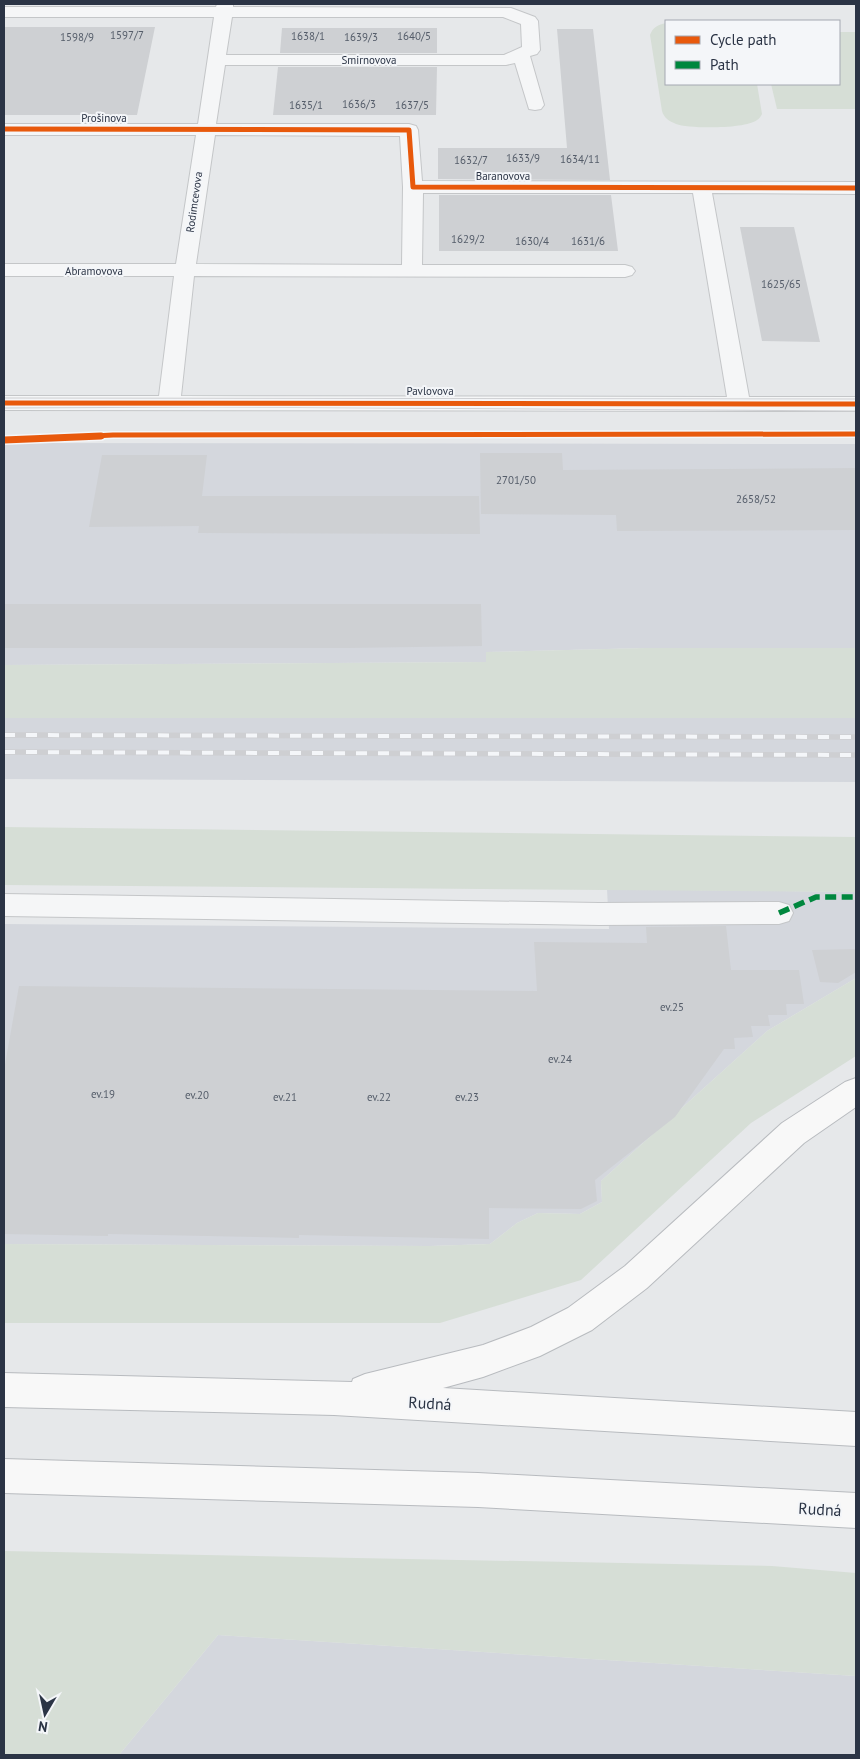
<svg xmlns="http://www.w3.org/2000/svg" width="860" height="1759" viewBox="0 0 860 1759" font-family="'PT Sans',sans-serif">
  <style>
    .built { fill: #d4d7dd }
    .green { fill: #d6ded6 }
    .building { fill: #ced0d3 }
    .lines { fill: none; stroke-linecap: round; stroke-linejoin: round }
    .minor-casing { stroke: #c4c6c8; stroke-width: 2 }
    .highway-casing { stroke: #b8bbbf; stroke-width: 2 }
    .minor { fill: #f5f6f7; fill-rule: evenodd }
    .highway { fill: #f8f8f8; fill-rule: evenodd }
    .tram { stroke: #cecfd2; stroke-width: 1 }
    .rail-casing { stroke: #cecfd2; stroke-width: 5.5 }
    .rail { stroke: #f4f6f9; stroke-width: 4; stroke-dasharray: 11; stroke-linecap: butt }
    .quiet { stroke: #00873e; stroke-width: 5.5; stroke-dasharray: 11 5.5; stroke-linecap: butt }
    .cycleway-far1-casing { stroke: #f4f6f9; stroke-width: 8 }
    .cycleway-casing { stroke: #f4f6f9; stroke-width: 10 }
    .cycleway-far1 { stroke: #e8590c; stroke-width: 5 }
    .cycleway { stroke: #e8590c; stroke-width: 7 }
    .labels { text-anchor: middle; stroke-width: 4; stroke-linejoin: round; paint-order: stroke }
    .number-label { font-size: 11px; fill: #545c69 }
    .far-street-label { font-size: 11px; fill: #2b3445; stroke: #f4f6f9 }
    .near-street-label { font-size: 16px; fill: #2b3445; stroke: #f4f6f9 }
  </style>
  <rect width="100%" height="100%" fill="#e6e8ea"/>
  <g class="built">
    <polygon points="4,443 856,444 856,648 645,648 487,652 487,662 4,665"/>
    <polygon points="4,712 856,715 856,782 4,779"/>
    <polygon points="607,889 856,892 856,978 767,1031 601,1181 602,1202 580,1214 538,1213 517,1223 490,1244 430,1246 4,1244 4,924 609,929"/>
    <polygon points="218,1635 856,1676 856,1755 119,1755"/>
  </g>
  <g class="green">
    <path d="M 666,23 L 666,84 L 757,84 L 762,114 C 761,116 759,119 757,120 C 746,129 689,129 676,124 C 669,121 664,118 662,111 L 650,35 C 653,27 658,25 666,23 Z"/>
    <polygon points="839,32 856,32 856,109 777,109 771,84 839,84"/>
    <polygon points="645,648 856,648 856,718 4,718 4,665 486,662 486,652"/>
    <polygon points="4,827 856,837 856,892 4,885"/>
    <polygon points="856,978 856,1056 751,1123 581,1280 440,1323 4,1323 4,1244 430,1246 490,1244 517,1223 538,1213 580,1214 602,1202 601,1181 767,1031"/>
    <polygon points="4,1551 772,1566 856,1573 856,1676 218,1635 119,1755 4,1755"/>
  </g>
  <g class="building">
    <polygon points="4,27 155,27 137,115 4,115"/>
    <polygon points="282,28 437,28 437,53 280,53"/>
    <polygon points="557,29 593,29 610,180 438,179 438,148 567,148"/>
    <polygon points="278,67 437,67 436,115 273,115"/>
    <polygon points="439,195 611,195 618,251 439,251"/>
    <polygon points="740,227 794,227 820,342 762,341"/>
    <polygon points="480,453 562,453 563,470 856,468 856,530 617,531 616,515 481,514"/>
    <polygon points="102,455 207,455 202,496 479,496 480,534 198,533 199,526 89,527"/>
    <polygon points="4,604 481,604 482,646 348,648 4,648"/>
    <polygon points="726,926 731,970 799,970 804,1004 786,1004 787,1015 768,1015 770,1026 751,1026 753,1037 734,1038 735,1049 724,1049 675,1117 595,1180 597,1201 581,1209 489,1208 489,1239 299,1235 299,1238 108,1234 108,1236 4,1234 4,1070 19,986 537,991 534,942 647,943 646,927"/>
    <polygon points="856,949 856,972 838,983 820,982 812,950"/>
  </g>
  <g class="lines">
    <defs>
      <g id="minor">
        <path d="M 217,4 L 233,4 L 233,7 L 511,8 L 535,17 L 538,21 L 540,50 L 537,54 L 530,56 L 544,105 L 541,109 L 535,110 L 529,109 L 515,63 L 506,65 L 225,65 L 216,124 L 409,124 L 416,126 L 418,130 L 422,181 L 856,182 L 856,194 L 712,193 L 749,397 L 856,397 L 856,411 L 4,410 L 4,396 L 159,396 L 174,276 L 4,276 L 4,264 L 176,264 L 196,135 L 4,135 L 4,124 L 198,124 L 214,17 L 4,17 L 4,7 L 216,7 ZM 232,17 L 503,17 L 521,24 L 522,47 L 504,55 L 226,55 ZM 215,135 L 400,136 L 403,187 L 402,265 L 196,264 ZM 423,193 L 693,193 L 727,397 L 181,396 L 194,276 L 625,277 L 632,275 L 635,271 L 632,267 L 625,265 L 422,265 Z"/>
        <polygon points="4,894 599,903 779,902 789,905 793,913 789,921 779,924 599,925 4,916"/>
      </g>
      <g id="highway">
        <polygon points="856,1078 856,1107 804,1143 647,1288 592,1330 540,1356 483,1377 443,1388 856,1412 856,1446 334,1415 4,1407 4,1373 352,1382 353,1379 365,1374 483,1345 531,1327 568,1308 625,1266 782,1123 845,1082"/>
        <polygon points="4,1459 478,1473 856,1493 856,1528 478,1507 4,1493"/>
      </g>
    </defs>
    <use href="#minor" class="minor-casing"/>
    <use href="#highway" class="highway-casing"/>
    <use href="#minor" class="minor"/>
    <use href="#highway" class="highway"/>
    <g class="tram">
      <polyline points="4,398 856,399"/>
      <polyline points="4,408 212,407 856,411"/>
    </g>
    <defs>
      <g id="rail">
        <polyline points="4,735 856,737"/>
        <polyline points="4,752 856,755"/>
      </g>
    </defs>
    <use href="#rail" class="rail-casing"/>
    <use href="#rail" class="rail"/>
    <polyline class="quiet" points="779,913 816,897 856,897"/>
    <defs>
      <g id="cycleway-far1">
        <polyline points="4,129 409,130 413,187 856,188"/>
        <polyline points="4,403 856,404"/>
        <polyline points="74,437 113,435 856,434"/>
      </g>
      <polyline id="cycleway" points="4,440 101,436"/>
    </defs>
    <use href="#cycleway-far1" class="cycleway-far1-casing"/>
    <use href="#cycleway" class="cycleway-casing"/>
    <use href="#cycleway-far1" class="cycleway-far1"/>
    <use href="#cycleway" class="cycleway"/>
  </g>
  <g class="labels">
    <g class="number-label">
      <text x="127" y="39">1597/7</text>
      <text x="308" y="40">1638/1</text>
      <text x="414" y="40">1640/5</text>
      <text x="77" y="41">1598/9</text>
      <text x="361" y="41">1639/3</text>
      <text x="359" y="108">1636/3</text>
      <text x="306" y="109">1635/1</text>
      <text x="412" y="109">1637/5</text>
      <text x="523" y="162">1633/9</text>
      <text x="580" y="163">1634/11</text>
      <text x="471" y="164">1632/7</text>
      <text x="468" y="243">1629/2</text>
      <text x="532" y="245">1630/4</text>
      <text x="588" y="245">1631/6</text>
      <text x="781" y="288">1625/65</text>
      <text x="516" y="484">2701/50</text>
      <text x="756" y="503">2658/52</text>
      <text x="672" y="1011">ev.25</text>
      <text x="560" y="1063">ev.24</text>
      <text x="103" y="1098">ev.19</text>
      <text x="197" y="1099">ev.20</text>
      <text x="285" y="1101">ev.21</text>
      <text x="379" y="1101">ev.22</text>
      <text x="467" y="1101">ev.23</text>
    </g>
    <g class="far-street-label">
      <text x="369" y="64">Smirnovova</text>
      <text x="104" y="122">Prošinova</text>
      <text x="503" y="180">Baranovova</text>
      <text transform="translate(194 202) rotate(-82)" y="4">Rodimcevova</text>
      <text x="94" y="275">Abramovova</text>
      <text x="430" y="395">Pavlovova</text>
    </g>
    <g class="near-street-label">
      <text transform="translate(430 1403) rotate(3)" y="6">Rudná</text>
      <text transform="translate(820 1509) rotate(3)" y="6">Rudná</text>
    </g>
  </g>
  <rect width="860" height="1759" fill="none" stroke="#2b3445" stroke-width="10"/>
  <rect x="665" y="20" width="175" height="65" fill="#f4f6f9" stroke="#a4a8b1"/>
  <rect x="675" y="36" width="25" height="8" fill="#e8590c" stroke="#a4a8b1"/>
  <text x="710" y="45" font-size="15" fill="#2b3445">Cycle path</text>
  <rect x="675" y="61" width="25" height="8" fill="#00873e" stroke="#a4a8b1"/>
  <text x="710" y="70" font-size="15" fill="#2b3445">Path</text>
  <g transform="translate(45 1714) rotate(189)" stroke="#f4f6f9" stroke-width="4" paint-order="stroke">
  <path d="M0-4L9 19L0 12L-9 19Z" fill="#2b3445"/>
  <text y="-8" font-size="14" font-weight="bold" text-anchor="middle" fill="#2b3445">N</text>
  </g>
</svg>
